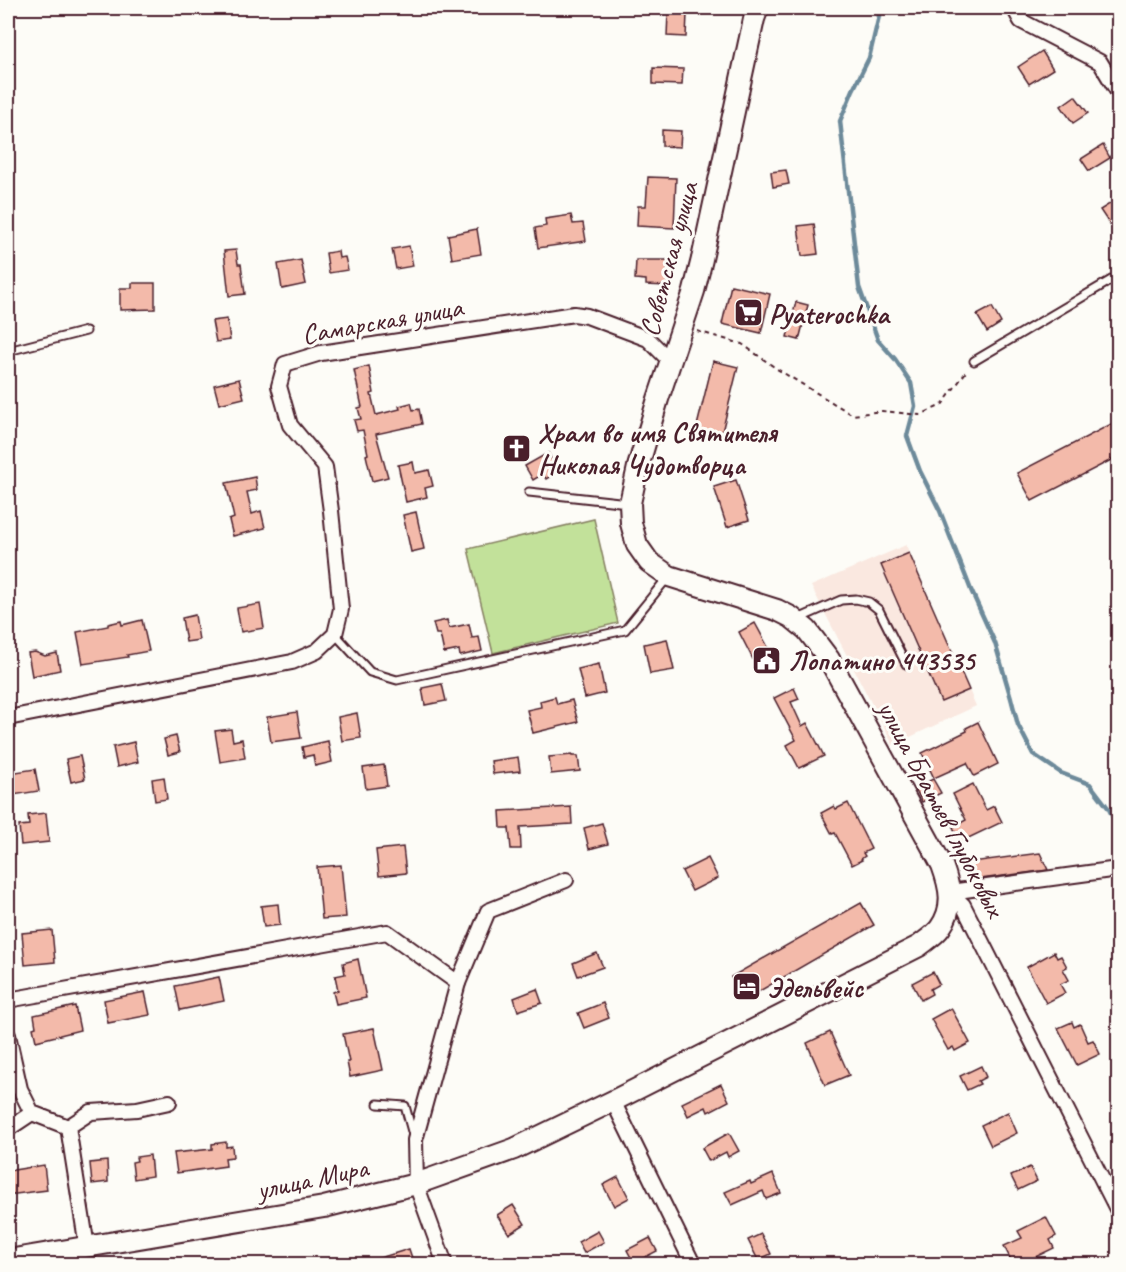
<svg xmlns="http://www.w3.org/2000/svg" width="1126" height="1272" viewBox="0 0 1126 1272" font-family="Caveat,sans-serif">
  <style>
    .built { fill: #fae8e0 }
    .green { fill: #c2e19a; stroke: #868062; stroke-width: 1.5 }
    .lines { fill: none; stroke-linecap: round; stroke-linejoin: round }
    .stream { stroke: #6d8a9a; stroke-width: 4.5 }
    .building { fill: #f3baaa; stroke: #4a1f2b; stroke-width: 1.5 }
    .lane-casing { stroke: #4a1f2b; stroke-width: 11 }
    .street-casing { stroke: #4a1f2b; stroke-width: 18 }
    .secondary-casing { stroke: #4a1f2b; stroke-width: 24 }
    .path { stroke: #4a1f2b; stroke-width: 2; stroke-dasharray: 4.5 4.5; stroke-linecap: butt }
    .lane { stroke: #fdfcf7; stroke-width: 7 }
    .street { stroke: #fdfcf7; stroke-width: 14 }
    .secondary { stroke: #fdfcf7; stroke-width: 20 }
    .labels { text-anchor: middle; stroke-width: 6; stroke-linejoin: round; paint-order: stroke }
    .street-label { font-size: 28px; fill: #4a1f2b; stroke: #fdfcf7 }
    .poi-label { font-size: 28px; font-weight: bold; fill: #4a1f2b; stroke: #fdfcf7; text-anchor: start }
  </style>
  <rect width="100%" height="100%" fill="#fdfcf7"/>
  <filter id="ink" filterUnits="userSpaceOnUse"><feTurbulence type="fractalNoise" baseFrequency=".0167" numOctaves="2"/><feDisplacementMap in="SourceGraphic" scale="12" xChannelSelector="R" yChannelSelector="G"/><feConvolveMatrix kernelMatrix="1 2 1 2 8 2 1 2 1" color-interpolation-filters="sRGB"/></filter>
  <g filter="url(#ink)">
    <polygon class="built" points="906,545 976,706 893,745 811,586"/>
    <polygon class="green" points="594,519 618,623 493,653 468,549"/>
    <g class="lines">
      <polyline class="stream" points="878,8 879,16 869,58 853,90 840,121 859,287 878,340 895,359 911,383 915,406 907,436 920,471 940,511 971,590 995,643 1011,698 1018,725 1033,754 1061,773 1090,784 1109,809 1118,828"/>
    </g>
    <g class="building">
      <polygon points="668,13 687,14 686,37 667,36"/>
      <polygon points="1042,51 1053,69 1029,84 1018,67"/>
      <polygon points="653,68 683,69 682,85 653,84"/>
      <polygon points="1075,96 1088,113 1073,123 1061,106"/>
      <polygon points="662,130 681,131 680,147 662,146"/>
      <polygon points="1103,145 1110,158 1089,171 1081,159"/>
      <polygon points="786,170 789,184 773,187 771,172"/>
      <polygon points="648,177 676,178 674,228 637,226 638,206 646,206"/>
      <polygon points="1119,198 1119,219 1110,225 1100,210"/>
      <polygon points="571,215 573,224 583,223 586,241 538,248 535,228 546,226 545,219"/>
      <polygon points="814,224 818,254 802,256 798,226"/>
      <polygon points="477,229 481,254 452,259 448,235"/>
      <polygon points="409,246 413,266 396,269 392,249"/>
      <polygon points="236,250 238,264 241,264 245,294 229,296 224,251"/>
      <polygon points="338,251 339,258 345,257 348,270 329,273 326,253"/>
      <polygon points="301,260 306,284 282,289 278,264"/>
      <polygon points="636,260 668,260 667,286 646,285 646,280 635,279"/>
      <polygon points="132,283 155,283 155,309 120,310 120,288 132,288"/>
      <polygon points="731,285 770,294 761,333 722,324"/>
      <polygon points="796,302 808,305 799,340 787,337"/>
      <polygon points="992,307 1001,323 987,332 977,315"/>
      <polygon points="227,319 230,340 216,342 212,321"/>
      <polygon points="713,361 738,367 721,436 696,430"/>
      <polygon points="369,366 374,393 371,394 376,415 400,409 399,406 411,403 413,410 419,409 422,424 376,434 388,477 372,481 366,455 368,454 363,430 357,431 354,420 361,419 358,408 362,407 354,370"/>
      <polygon points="239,379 244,398 219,404 214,385"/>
      <polygon points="1119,420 1119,456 1032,501 1017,473"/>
      <polygon points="548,453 559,471 546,479 543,474 533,480 525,466"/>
      <polygon points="413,462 415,473 429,470 433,486 425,488 427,497 406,502 398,465"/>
      <polygon points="255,477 257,490 247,492 252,514 261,511 265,528 233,536 229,520 234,518 226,483"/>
      <polygon points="736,480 749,520 727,527 714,487"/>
      <polygon points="416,512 424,549 411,552 403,515"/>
      <polygon points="909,553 969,690 941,702 881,565"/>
      <polygon points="260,604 264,628 241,632 237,608"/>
      <polygon points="195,615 199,640 186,642 182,618"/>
      <polygon points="142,620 149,651 127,655 128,657 83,664 77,632 108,626 108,624 121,621 122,625"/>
      <polygon points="447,620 449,628 469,624 472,638 479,637 482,651 460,656 459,650 444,653 440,634 436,634 433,623"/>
      <polygon points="755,623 775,660 758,669 739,632"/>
      <polygon points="667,639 674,670 650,674 644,644"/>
      <polygon points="35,652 45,656 57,653 60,670 32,676 28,653"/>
      <polygon points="599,664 605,693 585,698 578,669"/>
      <polygon points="442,684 446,701 425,705 422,688"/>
      <polygon points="794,688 799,699 791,702 802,726 807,723 824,756 799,768 787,745 796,740 774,698"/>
      <polygon points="555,697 557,704 572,700 578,722 533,733 527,710 541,707 540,701"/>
      <polygon points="297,712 301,738 271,742 267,717"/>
      <polygon points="357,713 361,738 342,741 338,717"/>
      <polygon points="978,722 998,764 974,776 967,763 934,778 922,753 967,731 966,728"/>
      <polygon points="231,729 233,741 242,739 245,758 220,762 215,731"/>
      <polygon points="176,736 180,752 168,755 164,739"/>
      <polygon points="328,741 332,762 315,766 313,755 304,757 302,747"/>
      <polygon points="134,742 138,762 117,767 113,747"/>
      <polygon points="572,755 572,756 578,756 580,771 551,774 549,757"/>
      <polygon points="80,756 85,779 71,782 66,759"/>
      <polygon points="518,757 520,771 493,774 491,761"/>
      <polygon points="384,765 387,786 366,789 363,768"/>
      <polygon points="35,769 39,791 13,795 9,773"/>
      <polygon points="164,777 167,799 155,801 152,779"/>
      <polygon points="933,779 941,793 922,802 915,788"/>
      <polygon points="973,784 986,810 994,806 1002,822 960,842 953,827 966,820 953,794"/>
      <polygon points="848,803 871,849 863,853 865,856 861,859 862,860 852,865 835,833 832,834 821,813 834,806 836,809"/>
      <polygon points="571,807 572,824 520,827 521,849 511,849 509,828 501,828 500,811"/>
      <polygon points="46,813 49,842 21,845 19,826 29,825 28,815"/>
      <polygon points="602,823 608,844 589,849 584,828"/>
      <polygon points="403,847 406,873 379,876 376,850"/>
      <polygon points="1040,853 1048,870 973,880 964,863"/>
      <polygon points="708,858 718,878 692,891 682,871"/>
      <polygon points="341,865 346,917 322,919 317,867"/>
      <polygon points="861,903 874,925 744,1000 731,977"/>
      <polygon points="278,904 280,925 264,927 261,906"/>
      <polygon points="52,930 55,962 25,965 22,933"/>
      <polygon points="1054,952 1057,958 1061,956 1067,967 1063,969 1069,980 1060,984 1065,993 1046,1003 1027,967"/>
      <polygon points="597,953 603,967 578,976 573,963"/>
      <polygon points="358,959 366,998 336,1004 333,992 338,990 335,976 345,974 343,963"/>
      <polygon points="933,972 939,984 930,989 932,994 921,1000 912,983"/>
      <polygon points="219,977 224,1001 180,1010 175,986"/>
      <polygon points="537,989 542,1003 518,1011 514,998"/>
      <polygon points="145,992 150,1015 108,1023 104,1000"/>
      <polygon points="603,1003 609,1018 584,1028 578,1013"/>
      <polygon points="75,1006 80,1030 36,1041 33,1028 36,1027 34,1015"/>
      <polygon points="951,1008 970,1043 955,1051 953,1047 948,1050 931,1019"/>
      <polygon points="1072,1022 1074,1027 1080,1024 1088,1042 1093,1040 1100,1054 1077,1065 1058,1028"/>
      <polygon points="374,1028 383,1070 350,1077 347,1062 349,1062 343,1034"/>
      <polygon points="830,1032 849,1075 825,1085 807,1043"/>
      <polygon points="981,1066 986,1077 978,1081 980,1084 967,1090 960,1076"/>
      <polygon points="721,1084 729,1101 708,1112 706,1107 688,1116 682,1103"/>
      <polygon points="1008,1112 1017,1133 991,1146 981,1125"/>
      <polygon points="729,1133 739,1151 728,1157 726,1152 709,1161 702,1148"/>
      <polygon points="226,1142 226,1147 232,1146 233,1157 225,1158 226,1166 177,1173 174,1153 212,1149 212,1144"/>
      <polygon points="150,1155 152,1176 134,1179 132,1162 137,1161 136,1157"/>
      <polygon points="107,1161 108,1182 92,1184 90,1163"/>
      <polygon points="44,1165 47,1190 8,1195 8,1171"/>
      <polygon points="1030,1167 1037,1181 1018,1190 1011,1176"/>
      <polygon points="773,1174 781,1193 766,1199 763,1191 732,1205 725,1192 750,1181 751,1184"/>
      <polygon points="618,1177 629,1198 614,1206 603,1185"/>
      <polygon points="513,1205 525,1224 509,1234 497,1215"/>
      <polygon points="1046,1217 1056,1236 1050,1240 1054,1248 1021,1264 1013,1264 1004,1246 1022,1238 1018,1231"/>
      <polygon points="598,1231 604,1242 584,1253 578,1242"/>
      <polygon points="761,1234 771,1254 758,1260 748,1240"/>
      <polygon points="650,1238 657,1251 634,1263 627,1250"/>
      <polygon points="409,1249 414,1264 368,1264 367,1262"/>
    </g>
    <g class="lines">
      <defs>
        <g id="lane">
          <polyline points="8,351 86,331"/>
          <polyline points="974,361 1118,276"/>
          <polyline points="529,492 628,503"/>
          <polyline points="798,619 841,600 856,599 869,602 879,610 906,664"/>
          <polyline points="335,634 370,672 397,680 625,630 668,577"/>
          <polyline points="378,1104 405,1106 413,1135"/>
        </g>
        <g id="street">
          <polyline points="1014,8 1021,21 1100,62 1118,92"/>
          <polyline points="8,718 292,662 317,651 335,634 341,609 331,511 325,467 290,425 279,386 285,364 321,353 574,314 587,316 648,339 670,361"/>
          <polyline points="950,892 963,905 1118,1211"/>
          <polyline points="950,892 1118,869"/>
          <polyline points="8,1000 387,932 458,983"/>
          <polyline points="8,1035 20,1089 32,1113 68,1127 87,1247"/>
          <polyline points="613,1101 693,1264"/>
          <polyline points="68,1127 91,1112 137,1109 169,1102"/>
          <polyline points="8,1129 32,1113"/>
          <polyline points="445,1264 416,1184 415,1140 458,983 488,911 566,880"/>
        </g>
        <path id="secondary" d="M 8,1260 L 324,1207 L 416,1184 L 514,1149 L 613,1101 L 919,946 C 925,941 935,935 940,928 C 955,907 950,887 942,865 L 829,659 L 807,630 L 791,617 L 777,610 L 669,576 L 649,562 L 637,545 L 631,523 L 630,503 L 638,467 L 658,399 L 694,291 L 702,259 L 754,19 L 758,8"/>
      </defs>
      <use href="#lane" class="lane-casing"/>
      <use href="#street" class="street-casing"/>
      <use href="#secondary" class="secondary-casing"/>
      <polyline class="path" points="697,331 742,344 777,369 853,415 882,411 920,415 942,405 968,369"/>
      <use href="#lane" class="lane"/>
      <use href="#street" class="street"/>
      <use href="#secondary" class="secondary"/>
    </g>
  </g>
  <defs>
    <symbol id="supermarket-square" viewBox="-11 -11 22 22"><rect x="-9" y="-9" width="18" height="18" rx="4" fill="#4a1f2b" stroke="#fdfcf7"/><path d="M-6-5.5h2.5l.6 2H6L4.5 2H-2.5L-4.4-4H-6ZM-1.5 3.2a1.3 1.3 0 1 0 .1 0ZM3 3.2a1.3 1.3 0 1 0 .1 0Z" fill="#fff"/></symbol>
    <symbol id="church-square" viewBox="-11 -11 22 22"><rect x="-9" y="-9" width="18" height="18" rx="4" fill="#4a1f2b" stroke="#fdfcf7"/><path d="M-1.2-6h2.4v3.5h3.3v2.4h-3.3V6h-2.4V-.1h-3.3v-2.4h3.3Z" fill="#fff"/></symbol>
    <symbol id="civic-square" viewBox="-11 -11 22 22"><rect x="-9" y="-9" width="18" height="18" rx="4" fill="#4a1f2b" stroke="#fdfcf7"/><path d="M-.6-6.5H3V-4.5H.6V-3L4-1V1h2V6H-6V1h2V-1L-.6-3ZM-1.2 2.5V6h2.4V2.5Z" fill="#fff"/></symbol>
    <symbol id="hotel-square" viewBox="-11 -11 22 22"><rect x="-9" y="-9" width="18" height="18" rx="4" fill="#4a1f2b" stroke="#fdfcf7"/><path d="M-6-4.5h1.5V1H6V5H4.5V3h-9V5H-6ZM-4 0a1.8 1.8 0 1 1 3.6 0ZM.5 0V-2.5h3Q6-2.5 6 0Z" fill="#fff"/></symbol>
  </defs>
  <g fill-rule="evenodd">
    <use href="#supermarket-square" x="732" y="296" width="33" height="33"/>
    <use href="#church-square" x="500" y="432" width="33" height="33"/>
    <use href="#civic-square" x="750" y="644" width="33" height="33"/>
    <use href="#hotel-square" x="730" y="970" width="33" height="33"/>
  </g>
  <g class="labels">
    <g class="street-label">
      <text transform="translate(668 259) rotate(-75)" y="10">Советская улица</text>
      <text transform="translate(382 320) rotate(-10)" y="10">Самарская улица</text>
      <text transform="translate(942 808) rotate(62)" y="10">улица Братьев Глубоковых</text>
      <text transform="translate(312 1178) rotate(-12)" y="10">улица Мира</text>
    </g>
    <g class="poi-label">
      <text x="769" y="323">Pyaterochka</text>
      <text x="538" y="442">Храм во имя Святителя<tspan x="538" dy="32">Николая Чудотворца</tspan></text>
      <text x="788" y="670">Лопатино 443535</text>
      <text x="767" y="997">Эдельвейс</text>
    </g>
  </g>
  <rect width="1126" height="1272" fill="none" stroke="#fdfcf7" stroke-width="30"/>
  <rect x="15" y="15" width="1096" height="1242" fill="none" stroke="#4a1f2b" stroke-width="2" filter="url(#ink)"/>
</svg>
